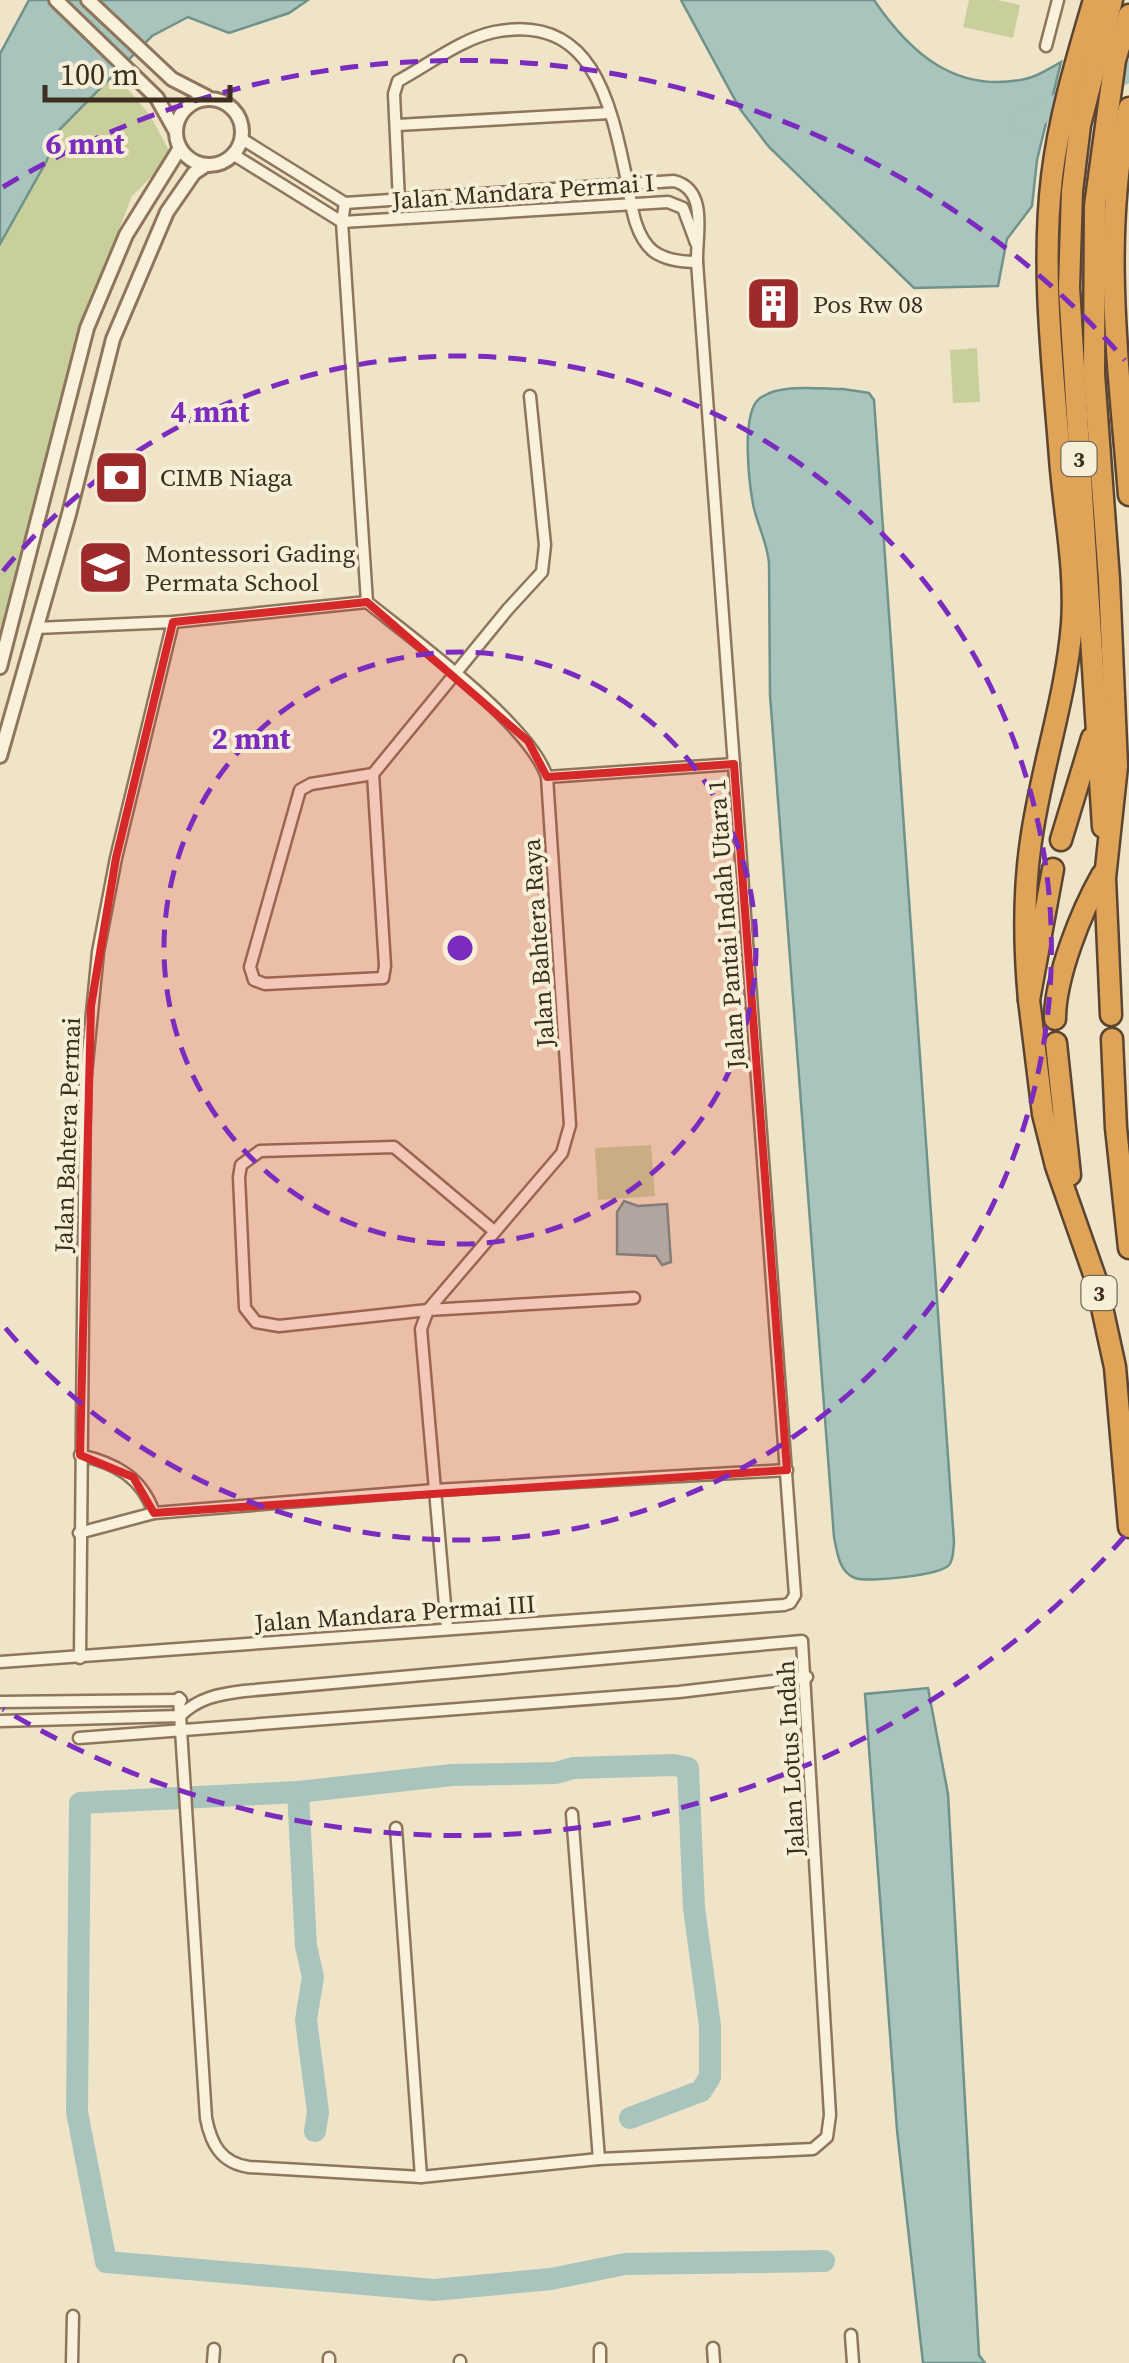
<svg xmlns="http://www.w3.org/2000/svg" width="1129" height="2363" viewBox="0 0 1129 2363" font-family="'Source Serif 4',serif">
  <style>
    .green { fill: #c9cf9b }
    .water { fill: #a9c4bc; stroke: #6f938a; stroke-width: 2.5 }
    .lines { fill: none; stroke-linecap: round; stroke-linejoin: round }
    .river { stroke: #a9c4bc; stroke-width: 22 }
    .minor-casing { stroke: #8d765c; stroke-width: 15 }
    .tertiary-casing { stroke: #8d765c; stroke-width: 18 }
    .motorway-casing { stroke: #5b4430; stroke-width: 25 }
    .minor { stroke: #faf1dc; stroke-width: 10 }
    .tertiary { stroke: #faf1dc; stroke-width: 12 }
    .motorway { stroke: #e0a458; stroke-width: 20 }
    .marked { fill: #d62828; fill-opacity: 0.2; stroke: #d62828; stroke-width: 8; stroke-linejoin: round }
    .ring { fill: none; stroke: #7b2cbf; stroke-width: 5; stroke-dasharray: 18 12 }
    .labels { text-anchor: middle; stroke-width: 8; stroke-linejoin: round; paint-order: stroke }
    .shield { fill: #f7eed8; stroke: #756857; stroke-width: 2.5 }
    .shield-label { font-size: 22px; font-weight: bold; fill: #3d2e20 }
    .street-label { font-size: 25px; fill: #3d2e20; stroke: #f7eed8 }
    .poi-label { font-size: 25px; fill: #3d2e20; stroke: #f7eed8; text-anchor: start }
    .centre { fill: #7b2cbf; stroke: #f7eed8; stroke-width: 5 }
    .ring-label { font-size: 30px; text-anchor: middle; font-weight: bold; fill: #7b2cbf; stroke: #f7eed8; stroke-width: 8; stroke-linejoin: round; paint-order: stroke }
  </style>
  <rect width="100%" height="100%" fill="#f0e4c8"/>
  <g class="green">
    <polygon points="969,0 997,0 1020,5 1013,38 963,27"/>
    <polygon points="115,74 150,115 172,156 132,196 79,331 0,631 0,244 46,162 59,130"/>
    <polygon points="977,348 980,402 953,403 950,350"/>
    <polygon points="651,1145 655,1196 598,1200 595,1148"/>
  </g>
  <g class="water">
    <polygon points="29,0 308,0 289,13 229,33 188,17 152,36 59,130 46,162 0,244 0,54"/>
    <path d="M 681,0 L 874,0 C 910,53 956,94 1025,79 C 1037,77 1050,68 1061,62 L 1037,160 L 1032,206 L 1007,239 L 998,286 L 914,288 L 769,147 L 740,109 Z"/>
    <path d="M 843,389 L 869,393 L 874,400 L 954,1542 C 953,1550 954,1559 949,1565 C 941,1575 868,1583 855,1578 C 839,1572 837,1552 834,1537 L 770,695 L 769,563 C 767,541 757,525 753,504 C 749,482 741,414 759,399 C 779,383 819,389 843,389 Z"/>
    <polygon points="624,1201 638,1206 667,1204 671,1262 662,1265 656,1256 617,1254 617,1212"/>
    <polygon points="928,1688 948,1794 979,2355 985,2363 923,2363 897,2130 865,1694"/>
  </g>
  <g class="lines">
    <g class="river">
      <polyline points="1024,121 1129,71"/>
      <polyline points="298,1792 306,1946 313,1977 306,2020 318,2112 315,2131"/>
      <polyline points="630,2118 701,2091 710,2077 710,2026 694,1908 688,1768 674,1765 573,1768 556,1773 452,1775 298,1792 80,1803 77,2112 106,2262 434,2290 551,2279 625,2264 824,2261"/>
    </g>
    <defs>
      <g id="minor">
        <polyline points="1046,46 1058,0"/>
        <polyline points="397,125 610,113"/>
        <polyline points="234,155 342,222 668,202 683,208 696,243"/>
        <path d="M 399,201 L 394,94 L 398,81 C 428,65 461,39 494,32 C 594,12 611,105 627,181 C 631,203 634,235 653,251 C 665,260 682,262 697,262"/>
        <path d="M 345,203 L 342,222 L 367,602 C 414,640 529,723 547,777 L 570,1125 L 562,1153 L 428,1310 L 421,1329 L 447,1628"/>
        <polyline points="36,628 173,622 367,602"/>
        <polyline points="373,774 385,966 383,978 265,984 254,980 250,967 300,790 311,784 373,774 508,609 542,572 545,545 530,396"/>
        <polyline points="547,777 734,764"/>
        <polyline points="494,1231 394,1147 260,1151 241,1165 239,1177 245,1308 256,1322 279,1326 428,1310 634,1298"/>
        <path d="M 80,1455 C 115,1463 142,1477 154,1513"/>
        <polyline points="79,1533 154,1513 435,1490 787,1470"/>
        <polyline points="80,1658 85,1084 98,952 116,858 173,622"/>
        <path d="M 0,1662 L 784,1605 L 790,1603 L 795,1595 L 697,262 C 696,236 709,190 674,181 L 345,203 L 242,139"/>
        <polyline points="0,1702 181,1700"/>
        <path d="M 0,1721 L 180,1716 C 198,1698 219,1694 244,1691 L 802,1641 L 830,2115 L 827,2137 L 813,2149 L 599,2159 L 421,2177 L 249,2167 C 221,2163 211,2144 206,2118 L 181,1730 L 179,1698"/>
        <polyline points="79,1738 679,1692 807,1677"/>
        <polyline points="572,1814 599,2159"/>
        <polyline points="396,1828 421,2177"/>
        <polyline points="851,2335 853,2363"/>
        <polyline points="713,2348 714,2363"/>
        <polyline points="460,2361 460,2363"/>
        <polyline points="72,2363 73,2316"/>
        <polyline points="213,2363 214,2349"/>
        <polyline points="329,2363 329,2358"/>
        <polyline points="600,2363 600,2349"/>
      </g>
      <g id="tertiary">
        <polyline points="56,0 157,98 176,132"/>
        <polyline points="88,0 172,79 207,97"/>
        <circle cx="209" cy="132" r="33"/>
        <polyline points="0,667 87,328 126,235 180,148"/>
        <polyline points="0,756 69,514 113,339 167,212 194,173 206,165"/>
      </g>
      <g id="motorway">
        <path d="M 1129,108 C 1100,235 1119,367 1129,495"/>
        <polyline points="1103,827 1069,288 1072,191 1080,125 1112,0"/>
        <polyline points="1061,840 1092,738"/>
        <polyline points="1053,869 1029,1000 1043,1114 1056,1166 1096,1280 1115,1367 1129,1527"/>
        <path d="M 1029,1000 C 1024,945 1023,895 1031,841 C 1041,768 1066,698 1072,624 C 1076,569 1064,513 1060,458 C 1053,366 1041,269 1052,177 C 1059,117 1077,58 1094,0"/>
        <polyline points="1111,1015 1105,878 1117,766 1109,580 1094,374 1095,206 1115,60 1129,15"/>
        <path d="M 1055,1019 C 1055,977 1081,912 1102,875"/>
        <polyline points="1112,1039 1116,1128 1129,1248"/>
        <polyline points="1056,1043 1070,1175"/>
      </g>
    </defs>
    <use href="#minor" class="minor-casing"/>
    <use href="#tertiary" class="tertiary-casing"/>
    <use href="#motorway" class="motorway-casing"/>
    <use href="#minor" class="minor"/>
    <use href="#tertiary" class="tertiary"/>
    <use href="#motorway" class="motorway"/>
  </g>
  <path class="marked" d="M 367,602 L 528,741 L 547,777 L 734,764 L 787,1470 L 154,1513 L 133,1477 L 80,1455 L 91,1006 L 116,858 L 173,622 Z"/>
  <g class="ring">
    <circle cx="460" cy="948" r="296"/>
    <path d="M3 571A592 592 0 1 1 3 1325"/>
    <path d="M1125 1536A888 888 0 0 1 3 1709M3 187A888 888 0 0 1 1125 360"/>
  </g>
  <defs>
    <symbol id="building-square" viewBox="-11 -11 22 22"><rect x="-9" y="-9" width="18" height="18" rx="4" fill="#9e2a2b" stroke="#f7eed8"/><path d="M-4-6H4V6H1V3H-1V6H-4ZM-2.5-4.3h1.7v1.8h-1.7ZM.8-4.3h1.7v1.8H.8ZM-2.5-1h1.7V.8h-1.7ZM.8-1h1.7V.8H.8Z" fill="#fff"/></symbol>
    <symbol id="bank-square" viewBox="-11 -11 22 22"><rect x="-9" y="-9" width="18" height="18" rx="4" fill="#9e2a2b" stroke="#f7eed8"/><path d="M-6-4H6V4H-6ZM0-2.3a2.3 2.3 0 1 0 0 4.6a2.3 2.3 0 1 0 0-4.6Z" fill="#fff"/></symbol>
    <symbol id="school-square" viewBox="-11 -11 22 22"><rect x="-9" y="-9" width="18" height="18" rx="4" fill="#9e2a2b" stroke="#f7eed8"/><path d="M0-5L7-2L0 1L-7-2ZM-4 1L0 2.5L4 1V4Q0 6-4 4Z" fill="#fff"/></symbol>
  </defs>
  <g fill-rule="evenodd">
    <use href="#building-square" x="742" y="272" width="63" height="63"/>
    <use href="#bank-square" x="90" y="446" width="63" height="63"/>
    <use href="#school-square" x="74" y="536" width="63" height="63"/>
  </g>
  <g class="labels">
    <g class="shield">
      <rect x="1061.5" y="442" width="35" height="34" rx="8"/>
      <rect x="1081.5" y="1276" width="35" height="34" rx="8"/>
    </g>
    <g class="shield-label">
      <text x="1079" y="467">3</text>
      <text x="1099" y="1301">3</text>
    </g>
    <g class="street-label">
      <text transform="translate(523 191) rotate(-4)" y="9">Jalan Mandara Permai I</text>
      <text transform="translate(726 924) rotate(-94)" y="9">Jalan Pantai Indah Utara 1</text>
      <text transform="translate(538 943) rotate(-94)" y="9">Jalan Bahtera Raya</text>
      <text transform="translate(67 1135) rotate(-88)" y="9">Jalan Bahtera Permai</text>
      <text transform="translate(395 1613) rotate(-4)" y="9">Jalan Mandara Permai III</text>
      <text transform="translate(790 1758) rotate(-93)" y="9">Jalan Lotus Indah</text>
    </g>
    <g class="poi-label">
      <text x="813" y="313">Pos Rw 08</text>
      <text x="160" y="486">CIMB Niaga</text>
      <text x="145" y="562">Montessori Gading<tspan x="145" dy="29">Permata School</tspan></text>
    </g>
  </g>
  <circle cx="460" cy="948" r="15" class="centre"/>
  <g class="ring-label">
    <text x="85" y="154">6 mnt</text>
    <text x="210" y="422">4 mnt</text>
    <text x="251" y="749">2 mnt</text>
  </g>
  <path d="M45 85v15h185v-15" fill="none" stroke="#3d2e20" stroke-width="5"/>
  <text x="60" y="85" font-size="30" fill="#3d2e20" stroke="#f7eed8" stroke-width="8" paint-order="stroke">100 m</text>
</svg>
